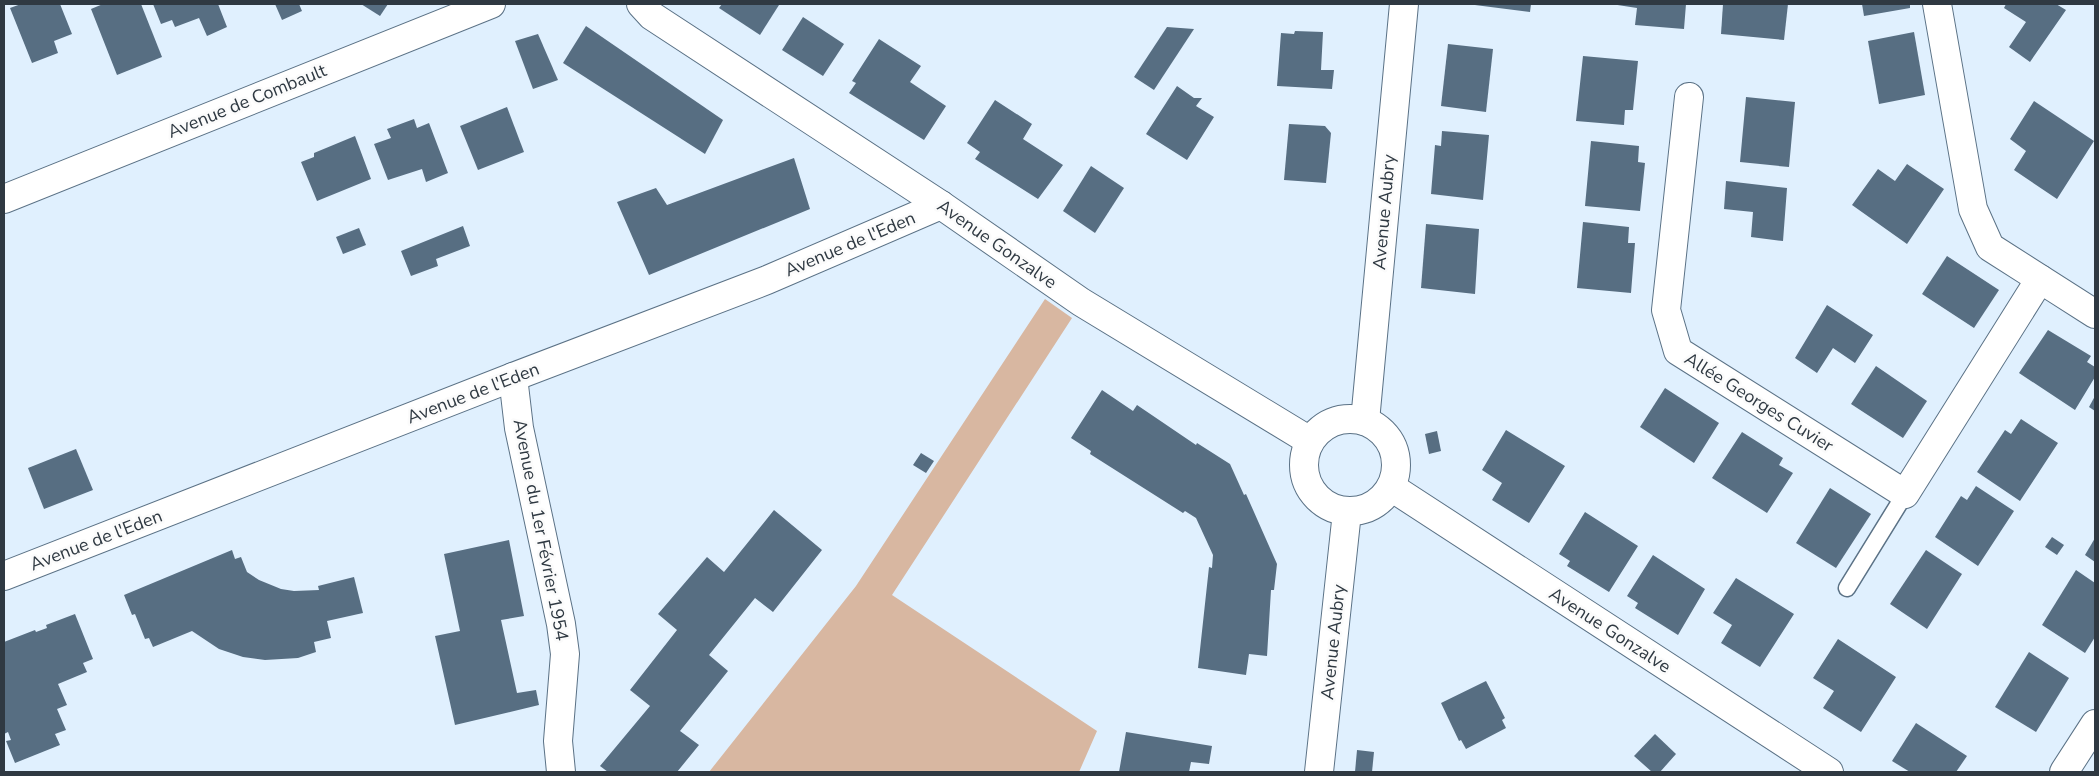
<svg xmlns="http://www.w3.org/2000/svg" width="2099" height="776" viewBox="0 0 2099 776" font-family="'Nunito Sans',sans-serif">
  <style>
    .green { fill: #d8b7a1 }
    .building { fill: #576e82 }
    .lines { fill: none; stroke-linecap: round; stroke-linejoin: round }
    .lane-casing { stroke: #5b7286; stroke-width: 19 }
    .street-casing { stroke: #5b7286; stroke-width: 30 }
    .lane { stroke: #fff; stroke-width: 16 }
    .street { stroke: #fff; stroke-width: 28 }
    .labels { text-anchor: middle; stroke-width: 5; stroke-linejoin: round; paint-order: stroke }
    .street-label { font-size: 18px; fill: #2f3942; stroke: #fbfbfb }
  </style>
  <rect width="100%" height="100%" fill="#e0f0fe"/>
  <polygon class="green" points="1045,299 1072,318 892,595 1097,731 1079,772 709,772 856,586"/>
  <g class="building">
    <polygon points="21,4 60,4 72,34 54,41 58,53 32,63 10,8"/>
    <polygon points="103,4 141,4 162,57 117,75 91,9"/>
    <polygon points="153,4 218,4 227,27 207,36 199,18 175,27 172,20 161,24"/>
    <polygon points="275,4 299,4 302,11 282,20"/>
    <polygon points="361,4 388,4 380,16"/>
    <polygon points="722,4 777,4 779,5 760,35 719,8"/>
    <polygon points="1467,4 1531,4 1530,12"/>
    <polygon points="1611,4 1686,4 1684,29 1635,25 1637,8"/>
    <polygon points="1723,4 1788,4 1784,40 1721,34"/>
    <polygon points="1862,4 1910,4 1910,8 1864,16"/>
    <polygon points="2006,4 2056,4 2066,10 2030,62 2009,47 2026,22 2004,8"/>
    <polygon points="803,17 844,44 823,76 782,50"/>
    <polygon points="586,26 723,120 705,154 563,63"/>
    <polygon points="1167,27 1194,29 1154,90 1134,77"/>
    <polygon points="1295,31 1323,32 1321,70 1334,70 1332,89 1277,86 1281,33 1294,34"/>
    <polygon points="1914,32 1925,95 1879,104 1868,41"/>
    <polygon points="538,34 558,80 533,89 515,41"/>
    <polygon points="879,39 921,66 910,82 946,106 924,140 849,93 856,83 852,81"/>
    <polygon points="1448,44 1493,49 1486,112 1441,106"/>
    <polygon points="1583,56 1638,61 1633,110 1625,110 1624,125 1576,121"/>
    <polygon points="1177,86 1194,98 1202,98 1196,106 1214,117 1187,160 1146,134"/>
    <polygon points="1746,97 1795,102 1789,167 1740,162"/>
    <polygon points="995,100 1032,124 1023,139 1063,165 1038,199 975,159 980,152 967,143"/>
    <polygon points="2034,101 2094,141 2057,199 2014,170 2026,151 2010,139"/>
    <polygon points="507,107 524,152 478,170 460,126"/>
    <polygon points="414,119 417,128 429,123 448,173 426,182 422,169 388,180 374,144 391,138 387,129"/>
    <polygon points="1289,124 1325,126 1331,133 1326,183 1284,180"/>
    <polygon points="1442,131 1489,135 1483,200 1431,194 1435,145 1441,146"/>
    <polygon points="355,136 371,179 317,201 301,162 314,157 314,153"/>
    <polygon points="1591,141 1639,146 1638,162 1645,163 1640,211 1585,206"/>
    <polygon points="794,158 810,209 649,275 617,202 656,188 667,205"/>
    <polygon points="1907,164 1944,189 1907,244 1852,205 1878,169 1895,181"/>
    <polygon points="1091,166 1124,188 1095,233 1063,211"/>
    <polygon points="1726,181 1787,188 1783,241 1751,237 1753,212 1724,209"/>
    <polygon points="1583,222 1629,227 1628,243 1635,243 1631,293 1577,288"/>
    <polygon points="1426,224 1479,229 1475,294 1421,288"/>
    <polygon points="463,226 470,246 436,259 438,266 411,276 401,251"/>
    <polygon points="359,228 366,245 343,254 336,237"/>
    <polygon points="1947,256 1999,290 1974,328 1922,294"/>
    <polygon points="1827,305 1873,335 1855,363 1833,348 1817,373 1795,358"/>
    <polygon points="2048,330 2091,356 2087,362 2095,367 2095,377 2075,410 2019,373"/>
    <polygon points="1876,366 1927,401 1903,438 1851,404"/>
    <polygon points="1665,388 1719,423 1694,463 1640,427"/>
    <polygon points="1102,390 1133,411 1137,405 1196,445 1197,443 1230,464 1244,495 1246,494 1277,564 1274,590 1271,590 1267,656 1249,654 1246,675 1198,668 1209,567 1212,568 1213,555 1196,518 1185,511 1183,513 1090,454 1091,451 1071,438"/>
    <polygon points="2095,396 2095,411 2089,407"/>
    <polygon points="2021,419 2058,443 2020,501 1977,472 2005,430 2011,434"/>
    <polygon points="1506,430 1565,466 1529,523 1492,500 1502,483 1482,470"/>
    <polygon points="1437,431 1441,451 1429,454 1425,434"/>
    <polygon points="1742,432 1783,458 1779,465 1793,473 1767,513 1712,478"/>
    <polygon points="76,449 93,490 44,509 28,468"/>
    <polygon points="921,453 934,461 926,473 913,465"/>
    <polygon points="1976,486 2014,511 1978,566 1935,537 1961,496 1967,500"/>
    <polygon points="1830,488 1871,514 1836,568 1796,543"/>
    <polygon points="774,510 822,550 773,612 755,598 709,655 728,671 680,731 699,745 677,772 608,772 600,766 650,706 630,690 677,630 658,614 707,557 724,572"/>
    <polygon points="1585,512 1638,546 1609,592 1567,566 1570,561 1559,554"/>
    <polygon points="2052,537 2064,545 2057,555 2045,547"/>
    <polygon points="2095,538 2095,562 2085,555"/>
    <polygon points="509,540 524,616 501,620 517,693 536,690 539,705 455,725 435,636 460,631 444,554"/>
    <polygon points="232,550 235,559 241,557 247,572 259,580 281,589 294,591 319,590 318,586 354,577 363,613 327,621 331,638 314,642 316,652 298,658 265,660 243,657 219,649 192,631 153,647 149,638 145,639 135,614 132,615 124,595"/>
    <polygon points="1926,550 1962,574 1927,629 1890,604"/>
    <polygon points="1653,555 1705,589 1678,635 1635,608 1638,603 1627,596"/>
    <polygon points="2076,570 2095,583 2095,637 2085,653 2042,625"/>
    <polygon points="1736,578 1794,614 1760,667 1721,643 1732,625 1713,613"/>
    <polygon points="75,614 93,659 83,663 87,672 58,684 67,705 57,709 66,730 55,734 60,745 15,763 6,741 11,740 8,732 4,734 4,642 35,630 36,632 47,628 46,625"/>
    <polygon points="1838,639 1896,677 1861,732 1823,708 1834,691 1813,678"/>
    <polygon points="2029,652 2069,678 2036,732 1995,707"/>
    <polygon points="1486,681 1505,718 1502,720 1506,728 1466,749 1461,740 1459,741 1441,703"/>
    <polygon points="1916,723 1967,756 1956,772 1910,772 1892,761"/>
    <polygon points="1126,732 1212,746 1209,764 1191,762 1189,772 1119,772"/>
    <polygon points="1655,734 1676,754 1660,772 1652,772 1634,756"/>
    <polygon points="1357,750 1374,752 1372,772 1355,772"/>
  </g>
  <g class="lines">
    <defs>
      <polyline id="lane" points="1847,588 1905,494"/>
      <g id="street">
        <polyline points="641,4 652,16 941,205 1081,302 1310,441"/>
        <polyline points="1937,4 1973,209 1990,247 2095,314"/>
        <polyline points="1689,97 1666,310 1678,351 1905,494 2040,279"/>
        <polyline points="4,199 491,4"/>
        <polyline points="513,377 519,428 561,624 565,654 558,741 561,772"/>
        <circle cx="1350" cy="465" r="46"/>
        <polyline points="1365,421 1404,4"/>
        <polyline points="1391,487 1829,772"/>
        <polyline points="4,576 513,377 767,280 941,205"/>
        <polyline points="1319,772 1347,512"/>
        <polyline points="2064,772 2095,724"/>
      </g>
    </defs>
    <use href="#lane" class="lane-casing"/>
    <use href="#street" class="street-casing"/>
    <use href="#lane" class="lane"/>
    <use href="#street" class="street"/>
  </g>
  <g class="labels">
    <g class="street-label">
      <text transform="translate(247 101) rotate(-22)" y="6">Avenue de Combault</text>
      <text transform="translate(1384 212) rotate(-85)" y="6">Avenue Aubry</text>
      <text transform="translate(850 244) rotate(-23)" y="6">Avenue de l'Eden</text>
      <text transform="translate(997 244) rotate(35)" y="6">Avenue Gonzalve</text>
      <text transform="translate(473 393) rotate(-21)" y="6">Avenue de l'Eden</text>
      <text transform="translate(1759 402) rotate(32)" y="6">Allée Georges Cuvier</text>
      <text transform="translate(541 530) rotate(79)" y="6">Avenue du 1er Février 1954</text>
      <text transform="translate(96 540) rotate(-21)" y="6">Avenue de l'Eden</text>
      <text transform="translate(1610 630) rotate(33)" y="6">Avenue Gonzalve</text>
      <text transform="translate(1333 642) rotate(-84)" y="6">Avenue Aubry</text>
    </g>
  </g>
  <rect width="2099" height="776" fill="none" stroke="#2f3942" stroke-width="10"/>
</svg>
